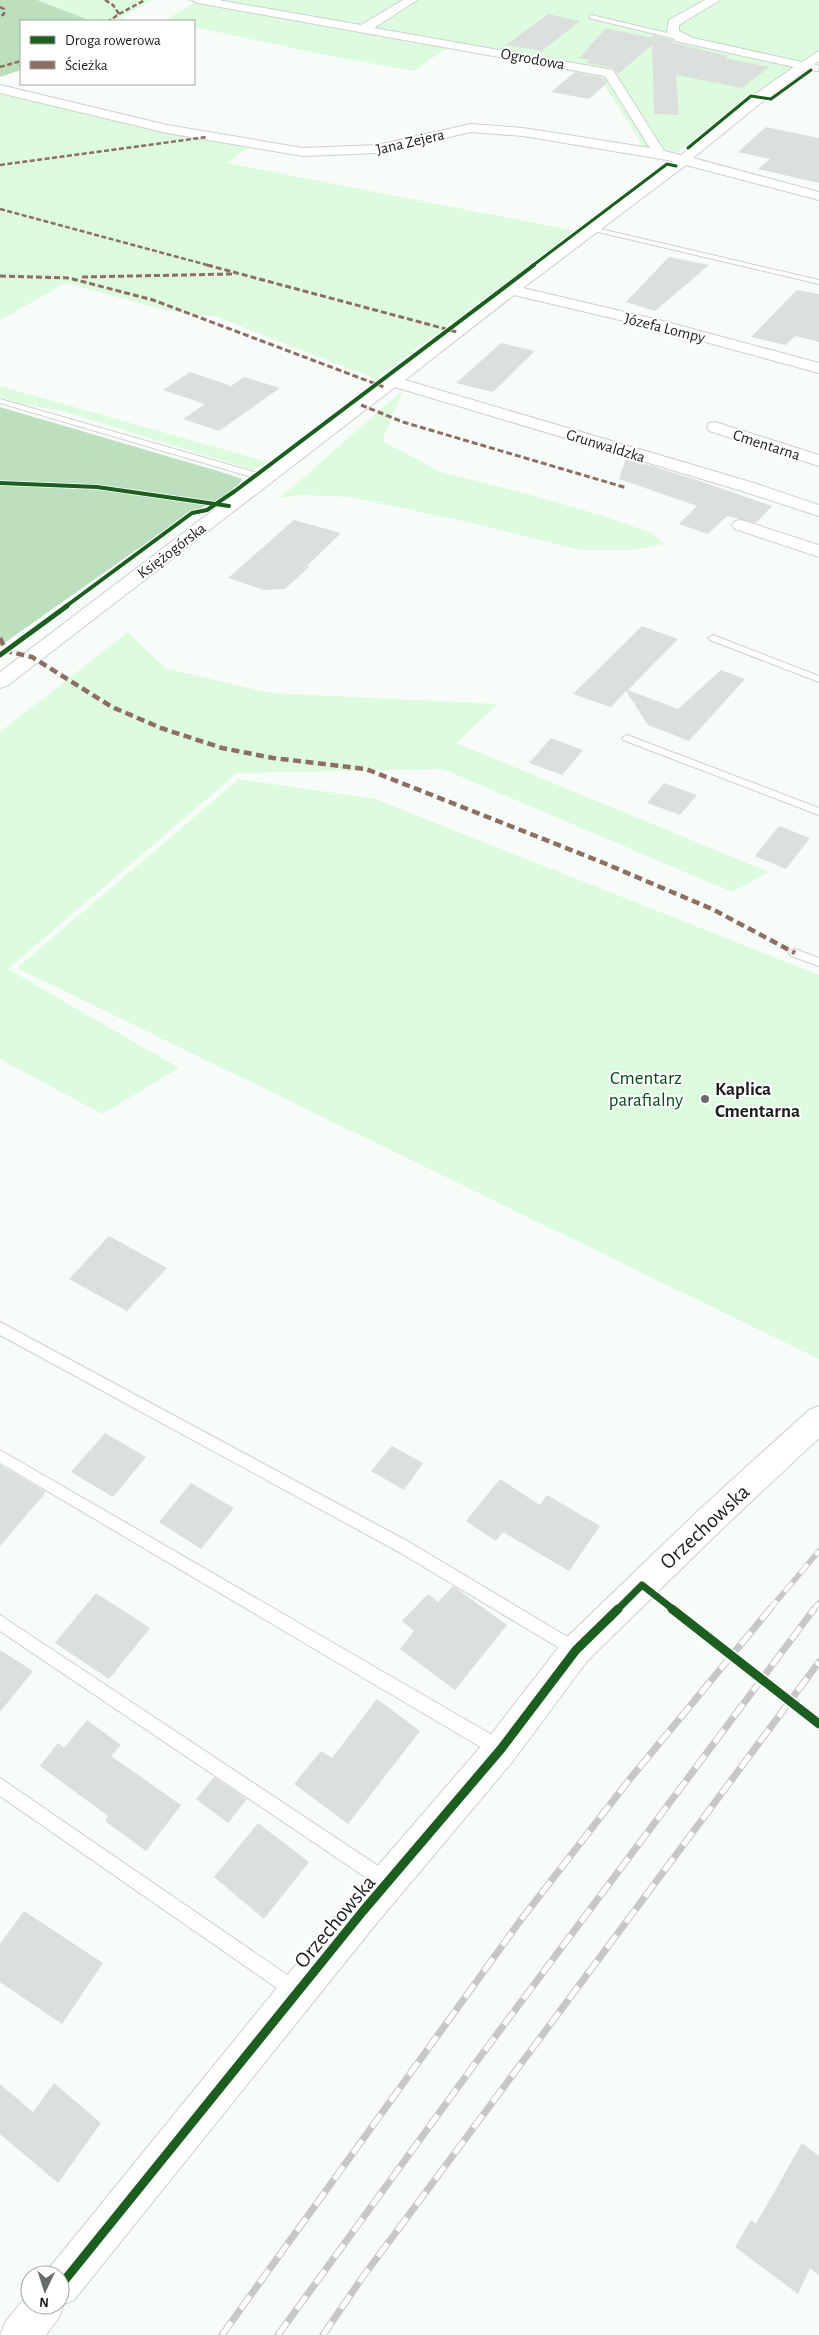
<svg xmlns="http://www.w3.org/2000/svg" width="819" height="2335" viewBox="0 0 819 2335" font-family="'Alegreya Sans',sans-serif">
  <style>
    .green { fill: #ddfbdf }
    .forest { fill: #bcdfbe }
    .building { fill: #dce0dc }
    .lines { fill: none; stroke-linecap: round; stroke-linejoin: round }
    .lane-casing { stroke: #cdd1cd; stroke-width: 2 }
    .street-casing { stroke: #cdd1cd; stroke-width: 2 }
    .lane { fill: #fefffe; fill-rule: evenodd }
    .street { fill: #fefffe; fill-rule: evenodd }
    .rail-far1-casing { stroke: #c7c7c7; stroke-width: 5.5 }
    .rail-casing { stroke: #c7c7c7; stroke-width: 7 }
    .rail-far1 { stroke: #fff; stroke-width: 4; stroke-dasharray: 12; stroke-linecap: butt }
    .rail { stroke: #fff; stroke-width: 5; stroke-dasharray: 16; stroke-linecap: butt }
    .quiet-far2 { stroke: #8d6e63; stroke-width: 2.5; stroke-dasharray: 5 2.5; stroke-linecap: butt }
    .quiet-far1 { stroke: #8d6e63; stroke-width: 3; stroke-dasharray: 6 3; stroke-linecap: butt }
    .quiet { stroke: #8d6e63; stroke-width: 4.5; stroke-dasharray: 8 4.5; stroke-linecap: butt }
    .cycleway-far4-casing { stroke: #fff; stroke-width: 5 }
    .cycleway-far3-casing { stroke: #fff; stroke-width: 5.5 }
    .cycleway-far2-casing { stroke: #fff; stroke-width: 8 }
    .cycleway-far1-casing { stroke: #fff; stroke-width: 10 }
    .cycleway-casing { stroke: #fff; stroke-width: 12 }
    .cycleway-far4 { stroke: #1b5e20; stroke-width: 3 }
    .cycleway-far3 { stroke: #1b5e20; stroke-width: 4 }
    .cycleway-far2 { stroke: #1b5e20; stroke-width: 5 }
    .cycleway-far1 { stroke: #1b5e20; stroke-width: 7 }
    .cycleway { stroke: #1b5e20; stroke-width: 9 }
    .poi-dot { fill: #686c69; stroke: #fff; stroke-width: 2 }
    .labels { text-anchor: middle; stroke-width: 4; stroke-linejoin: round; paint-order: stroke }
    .far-street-label { font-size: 16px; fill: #1b1f1c; stroke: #fff }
    .park-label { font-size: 19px; fill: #024a15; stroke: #fff }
    .poi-label { font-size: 19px; font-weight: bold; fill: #1b1f1c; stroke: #fff; text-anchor: start }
    .near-street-label { font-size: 22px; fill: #1b1f1c; stroke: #fff }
  </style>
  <rect width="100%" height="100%" fill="#f8fcf8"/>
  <g class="green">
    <polygon points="0,0 153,0 115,21 21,21"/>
    <polygon points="184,0 819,0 819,50 757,94 752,93 680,151 674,153 645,149 599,77 447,48 414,71 330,56 194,27 194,21 164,21 195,2"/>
    <polygon points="0,93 151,129 248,148 227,163 576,231 376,379 217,317 169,311 66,283 0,320"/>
    <polygon points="0,386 268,462 253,470 62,411 23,404 0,397"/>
    <polygon points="403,390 382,441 441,472 528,494 603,516 649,532 664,544 631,550 581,550 476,524 351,497 302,495 280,498"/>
    <polygon points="128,632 165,668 270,693 498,704 456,743 769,872 732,892 443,769 237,773 8,969 179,1068 102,1114 0,1059 0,732"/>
    <polygon points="239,779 375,799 819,975 819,1359 17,968"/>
  </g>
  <g class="forest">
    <polygon points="0,0 37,0 91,21 21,21 21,70 0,77"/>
    <path d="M 0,407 L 221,472 L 242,479 C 236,494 204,508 190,512 L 0,646 Z"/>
  </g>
  <g class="building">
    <polygon points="548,14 580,21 542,51 506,45"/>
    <polygon points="606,28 652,38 652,35 672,40 674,43 728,56 725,58 769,67 742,88 676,75 679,115 654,114 652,45 618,74 613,68 586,63 590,60 579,58"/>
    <polygon points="575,72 604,78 607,83 589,99 551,92"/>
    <polygon points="766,127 819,138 819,183 758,169 770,159 738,152"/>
    <polygon points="669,257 709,265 655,311 626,302"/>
    <polygon points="797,290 819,294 819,342 795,336 786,345 751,337"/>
    <polygon points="501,343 535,351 493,392 456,383"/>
    <polygon points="190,372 231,386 244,377 280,388 219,431 183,419 205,404 163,390"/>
    <polygon points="626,458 697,480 772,506 756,523 727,516 708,534 679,524 697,506 619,479"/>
    <polygon points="294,520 341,533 307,566 310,566 285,589 264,590 228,578"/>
    <polygon points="642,626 678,639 628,690 678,709 721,670 745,679 689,741 648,725 626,691 611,707 573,694"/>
    <polygon points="551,738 583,750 562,775 529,763"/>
    <polygon points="664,783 697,795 680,815 647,803"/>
    <polygon points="779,826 810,838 786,869 755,856"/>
    <polygon points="109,1236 167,1268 127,1311 69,1279"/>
    <polygon points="105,1433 146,1457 113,1497 71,1472"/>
    <polygon points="392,1446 423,1463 404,1490 371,1471"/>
    <polygon points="0,1465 46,1492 0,1546"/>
    <polygon points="500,1479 540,1505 547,1495 600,1526 569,1571 503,1532 496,1541 466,1521"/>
    <polygon points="191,1483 234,1508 201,1549 159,1522"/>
    <polygon points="453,1586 507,1625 455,1690 400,1649 414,1631 402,1621 428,1594 438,1602"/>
    <polygon points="96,1593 150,1628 109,1679 55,1643"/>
    <polygon points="0,1650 33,1671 0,1712"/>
    <polygon points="377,1699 420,1731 348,1824 294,1784 321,1751 332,1758"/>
    <polygon points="87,1720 121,1745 111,1756 181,1805 146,1851 105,1821 108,1816 40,1766 58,1743 64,1748"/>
    <polygon points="214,1777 247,1799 228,1823 196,1799"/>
    <polygon points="258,1823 309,1862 264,1919 214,1877"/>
    <polygon points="24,1911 103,1963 62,2024 0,1982 0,1944"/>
    <polygon points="54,2083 101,2123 58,2183 0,2134 0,2084 33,2112"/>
    <polygon points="802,2143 819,2156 819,2276 810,2268 798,2294 735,2247 751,2220 756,2224"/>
  </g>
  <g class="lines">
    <defs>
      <g id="lane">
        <polygon points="591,15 680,36 683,38 680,40 589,18"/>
        <polygon points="592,227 819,280 819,284 590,230 590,228"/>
        <polygon points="0,399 268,476 269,478 262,480 0,403"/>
        <polygon points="713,635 819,676 819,682 710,640 708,638"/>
        <polygon points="627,735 819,808 819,815 623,740 622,738"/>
        <polygon points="795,949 819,958 819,966 791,956 789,953 791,950"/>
        <polygon points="0,1322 409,1542 581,1645 584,1650 581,1655 576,1657 571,1655 399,1552 0,1335"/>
        <polygon points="0,1450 506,1743 508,1749 506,1755 500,1757 494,1755 0,1463"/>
        <polygon points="0,1615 392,1875 394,1881 392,1887 386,1889 380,1887 0,1631"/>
        <polygon points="0,1778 302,1985 305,1991 302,1997 296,2000 290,1997 0,1796"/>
      </g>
      <g id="street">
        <polygon points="192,0 218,0 361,25 403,0 417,0 374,28 613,70 664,151 681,155 747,100 794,67 676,41 667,32 669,20 705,0 720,0 679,25 679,31 693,38 802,62 819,51 819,61 814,64 819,66 818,71 806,70 757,106 693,158 819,192 819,200 686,165 523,288 663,321 819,363 819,373 654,328 514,295 405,380 754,483 819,505 819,516 742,491 395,387 7,686 0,688 0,672 673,161 523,136 471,132 377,153 303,156 167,133 0,93 0,85 167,125 303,148 377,145 471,124 523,128 650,148 605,76 198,3"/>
        <polygon points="715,422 819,455 819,466 709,431 707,427 709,423"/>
        <polygon points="741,520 819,545 819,557 735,529 732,525 735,521"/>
        <polygon points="819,1406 819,1438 722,1529 587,1661 513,1761 376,1924 74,2300 64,2304 58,2319 46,2335 0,2335 6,2321 30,2291 30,2305 60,2305 60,2275 44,2275 46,2272 350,1898 489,1737 565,1639 700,1509 809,1410"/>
      </g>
    </defs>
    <use href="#lane" class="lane-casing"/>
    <use href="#street" class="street-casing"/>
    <use href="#lane" class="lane"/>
    <use href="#street" class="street"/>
    <defs>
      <g id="rail-far1">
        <polyline points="769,1610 819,1551"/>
        <polyline points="813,1610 819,1603"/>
      </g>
      <g id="rail">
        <polyline points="222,2335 520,1921 629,1780 770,1609"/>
        <polyline points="278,2335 474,2065 814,1609"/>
        <polyline points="323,2335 362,2278 819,1662"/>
      </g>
    </defs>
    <use href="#rail-far1" class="rail-far1-casing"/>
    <use href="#rail" class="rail-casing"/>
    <use href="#rail-far1" class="rail-far1"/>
    <use href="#rail" class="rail"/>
    <g class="quiet-far2">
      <polyline points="105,0 113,5 119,14 109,21"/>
      <polyline points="0,7 4,9 4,14 0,17"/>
      <polyline points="119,14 145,0"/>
      <polyline points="0,67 21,61"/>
      <polyline points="0,165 207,137"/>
      <polyline points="0,209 211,266"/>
    </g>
    <g class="quiet-far1">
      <polyline points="207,265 457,332"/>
      <polyline points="0,276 69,278 153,300 384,387"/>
      <polyline points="82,277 232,274"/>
      <polyline points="361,405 403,422 627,488"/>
    </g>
    <polyline class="quiet" points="0,638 6,651 32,657 112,707 161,728 222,748 273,758 366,769 599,861 712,909 795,953"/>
    <defs>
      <g id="cycleway-far4">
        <polyline points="688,148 751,96 771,99 811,70"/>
        <polyline points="532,266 667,164 676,166"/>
      </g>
      <g id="cycleway-far3">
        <polyline points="0,483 97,487 229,506"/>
        <polyline points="65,607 192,513 207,510 235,491 534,265"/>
      </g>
      <polyline id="cycleway-far2" points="0,655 67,606"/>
      <polyline id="cycleway-far1" points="617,1610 642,1585 674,1610"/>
      <g id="cycleway">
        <polyline points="672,1609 819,1724"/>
        <polyline points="60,2286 363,1911 501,1749 576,1650 618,1609"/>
      </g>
    </defs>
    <use href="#cycleway-far4" class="cycleway-far4-casing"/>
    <use href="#cycleway-far3" class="cycleway-far3-casing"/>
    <use href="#cycleway-far2" class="cycleway-far2-casing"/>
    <use href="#cycleway-far1" class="cycleway-far1-casing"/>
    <use href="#cycleway" class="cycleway-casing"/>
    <use href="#cycleway-far4" class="cycleway-far4"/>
    <use href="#cycleway-far3" class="cycleway-far3"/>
    <use href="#cycleway-far2" class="cycleway-far2"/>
    <use href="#cycleway-far1" class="cycleway-far1"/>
    <use href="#cycleway" class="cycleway"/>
  </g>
  <circle class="poi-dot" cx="705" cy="1099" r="5"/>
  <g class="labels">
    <g class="far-street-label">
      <text transform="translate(533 58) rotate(10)" y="6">Ogrodowa</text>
      <text transform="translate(410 141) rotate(-13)" y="6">Jana Zejera</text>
      <text transform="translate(665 327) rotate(14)" y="6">Józefa Lompy</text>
      <text transform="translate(767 444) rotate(18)" y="6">Cmentarna</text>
      <text transform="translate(606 445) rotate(17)" y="6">Grunwaldzka</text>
      <text transform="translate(171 550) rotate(-37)" y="6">Księżogórska</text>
    </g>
    <g class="park-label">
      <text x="646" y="1084">Cmentarz<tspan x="646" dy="22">parafialny</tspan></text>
    </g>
    <g class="poi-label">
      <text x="715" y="1095">Kaplica<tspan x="715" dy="22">Cmentarna</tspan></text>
    </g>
    <g class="near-street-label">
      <text transform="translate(704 1526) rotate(-43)" y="8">Orzechowska</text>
      <text transform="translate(334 1921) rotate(-50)" y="8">Orzechowska</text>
    </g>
  </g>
  <rect x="20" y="20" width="175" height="65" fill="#ffffff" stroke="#a4a5a4"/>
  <rect x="30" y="36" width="25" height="8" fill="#1b5e20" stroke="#a4a5a4"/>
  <text x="65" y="45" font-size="15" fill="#1b1f1c">Droga rowerowa</text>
  <rect x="30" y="61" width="25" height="8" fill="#8d6e63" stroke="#a4a5a4"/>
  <text x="65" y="70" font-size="15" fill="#1b1f1c">Ścieżka</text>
  <g transform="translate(45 2290) rotate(184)"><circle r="24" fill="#ffffff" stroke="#a4a5a4"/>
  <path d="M0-4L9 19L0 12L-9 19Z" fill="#686c69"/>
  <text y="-8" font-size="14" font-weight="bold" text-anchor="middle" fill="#1b1f1c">N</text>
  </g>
</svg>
